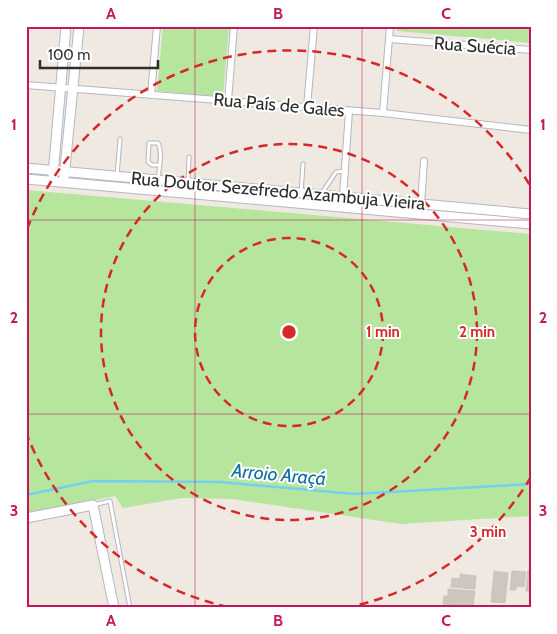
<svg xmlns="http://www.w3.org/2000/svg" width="557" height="634" viewBox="0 0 557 634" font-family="Cabin,sans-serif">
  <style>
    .green { fill: #b6e59e }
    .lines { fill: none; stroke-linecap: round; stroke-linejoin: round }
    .stream { stroke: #75cff0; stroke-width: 2.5 }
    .building { fill: #cbc7bf; stroke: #cbc5ba }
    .lane-casing { stroke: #b4b7c1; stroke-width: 5 }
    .street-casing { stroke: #b4b7c1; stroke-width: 8 }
    .secondary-casing { stroke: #b4b7c1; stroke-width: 11 }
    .lane { stroke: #fff; stroke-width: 3 }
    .street { stroke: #fff; stroke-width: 6 }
    .secondary { stroke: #fff; stroke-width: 9 }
    .grid { fill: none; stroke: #c2185b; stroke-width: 1; stroke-opacity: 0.55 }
    .ring { fill: none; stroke: #d62828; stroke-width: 2.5; stroke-dasharray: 9 6 }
    .labels { text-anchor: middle; stroke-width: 4; stroke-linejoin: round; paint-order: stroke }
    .street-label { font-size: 18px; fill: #2e2e2e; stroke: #fff }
    .water-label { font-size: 19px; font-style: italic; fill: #0d6fa3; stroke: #fff }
    .centre { fill: #d62828; stroke: #fff; stroke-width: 2.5 }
    .ring-label { font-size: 15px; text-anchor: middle; font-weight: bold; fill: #d62828; stroke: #fff; stroke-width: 4; stroke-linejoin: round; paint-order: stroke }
    .neatline { fill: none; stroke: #c2185b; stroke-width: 2 }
    .grid-label { font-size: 16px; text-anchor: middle; font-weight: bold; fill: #c2185b }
  </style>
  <rect width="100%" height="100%" fill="#efe9e1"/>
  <g class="green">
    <polygon points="163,26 229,26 223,97 157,91"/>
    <polygon points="397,26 531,26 531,43 397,31"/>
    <polygon points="26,190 531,234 531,516 401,524 233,499 182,498 123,508 115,496 26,514"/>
  </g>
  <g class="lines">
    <polyline class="stream" points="26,495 93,481 220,482 355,494 531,484"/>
  </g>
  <g class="building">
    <polygon points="528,570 531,570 531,591 526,591"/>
    <polygon points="494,571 508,573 505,603 491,602"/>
    <polygon points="512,571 526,572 524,587 516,586 516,590 510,590"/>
    <polygon points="460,574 476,576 475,589 451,587 452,578 460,579"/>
    <polygon points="448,589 475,591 473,607 443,604 444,596 448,596"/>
  </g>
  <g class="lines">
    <defs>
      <g id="lane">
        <polyline points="117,176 120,139"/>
        <path d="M 158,180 C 159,169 163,152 158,143 L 149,143 L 148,162 L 152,165 L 159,165"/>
        <polyline points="188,182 189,157"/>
        <polyline points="301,193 303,164"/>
        <polyline points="322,193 336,172 345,171"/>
        <polyline points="93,505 110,501 130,608"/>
      </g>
      <g id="street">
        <polyline points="389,39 531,50"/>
        <polyline points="26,85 383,113 531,130"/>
        <polyline points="151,95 157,26"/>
        <polyline points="228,101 234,26"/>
        <polyline points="307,107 314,26"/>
        <polyline points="383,113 390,26"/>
        <polyline points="343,197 349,111"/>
        <polyline points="421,204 424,161"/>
      </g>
      <g id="secondary">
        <polyline points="26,168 531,214"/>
        <polyline points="53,175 66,26"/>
        <polyline points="64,178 79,26"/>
        <polyline points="26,179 531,224"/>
        <polyline points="26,518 93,505 114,608"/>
      </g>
    </defs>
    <use href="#lane" class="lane-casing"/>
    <use href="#street" class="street-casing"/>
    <use href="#secondary" class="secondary-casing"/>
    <use href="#lane" class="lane"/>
    <use href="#street" class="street"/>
    <use href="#secondary" class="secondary"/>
  </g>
  <path class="grid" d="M 195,26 L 195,608M 362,26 L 362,608M 26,220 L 531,220M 26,414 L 531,414"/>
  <g class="ring">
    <circle cx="289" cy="332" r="94"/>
    <circle cx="289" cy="332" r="188"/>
    <path d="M531 477A282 282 0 0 1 350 607M228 607A282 282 0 0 1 27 435M27 229A282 282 0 0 1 531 187"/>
  </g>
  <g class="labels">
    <g class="street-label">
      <text transform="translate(475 46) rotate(4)" y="6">Rua Suécia</text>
      <text transform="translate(279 105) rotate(5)" y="6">Rua País de Gales</text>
      <text transform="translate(278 191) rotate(5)" y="6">Rua Doutor Sezefredo Azambuja Vieira</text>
    </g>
    <g class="water-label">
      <text transform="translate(279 474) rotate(5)" y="7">Arroio Araçá</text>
    </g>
  </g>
  <circle cx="289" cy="332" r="8" class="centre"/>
  <g class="ring-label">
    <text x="383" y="337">1 min</text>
    <text x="477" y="337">2 min</text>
    <text x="488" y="537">3 min</text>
  </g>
  <rect width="557" height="634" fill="none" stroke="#ffffff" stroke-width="55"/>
  <path d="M40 60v8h118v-8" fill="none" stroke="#2e2e2e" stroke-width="2.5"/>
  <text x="48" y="60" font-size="15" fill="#2e2e2e" stroke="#ffffff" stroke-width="4" paint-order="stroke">100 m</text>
  <rect x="28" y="28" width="502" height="578" class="neatline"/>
  <g class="grid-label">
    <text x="111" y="19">A</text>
    <text x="278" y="19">B</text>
    <text x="446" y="19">C</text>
    <text x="14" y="130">1</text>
    <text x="543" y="130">1</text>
    <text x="14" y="323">2</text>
    <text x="543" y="323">2</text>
    <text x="14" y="516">3</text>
    <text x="543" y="516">3</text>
    <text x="111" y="626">A</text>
    <text x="278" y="626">B</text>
    <text x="446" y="626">C</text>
  </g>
</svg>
